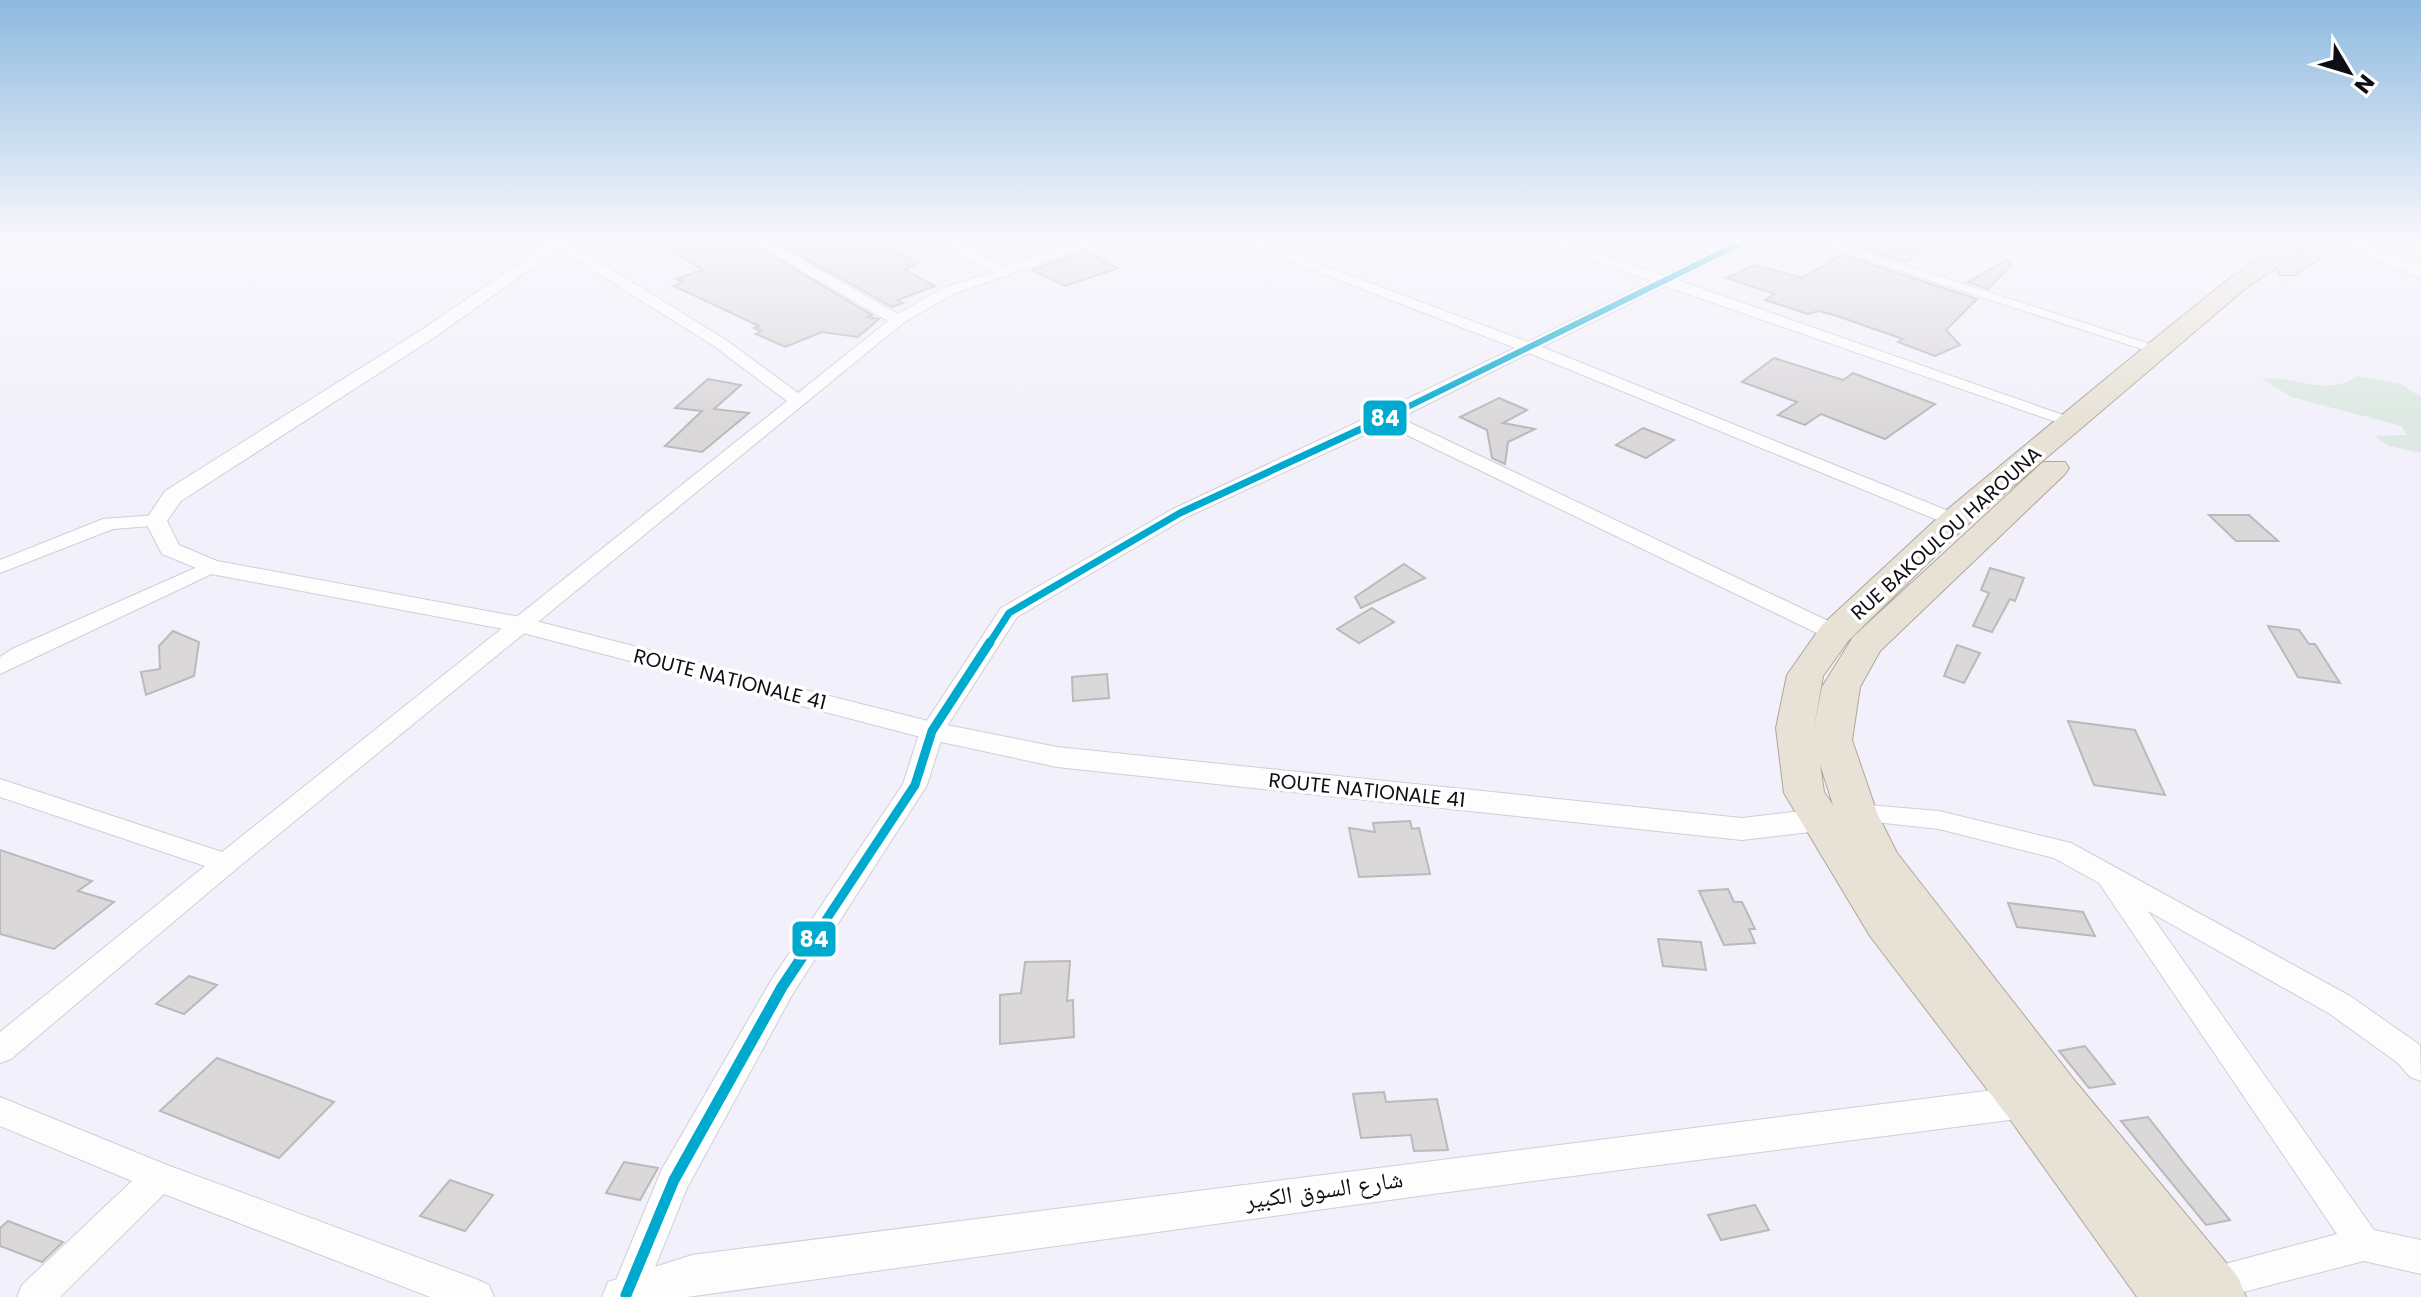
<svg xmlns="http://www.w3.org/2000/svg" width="2421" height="1297" viewBox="0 0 2421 1297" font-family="Poppins,'Noto Naskh Arabic',sans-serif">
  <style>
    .green { fill: #dde9e2 }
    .building { fill: #dbd8da; stroke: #bcb9bb; stroke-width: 2 }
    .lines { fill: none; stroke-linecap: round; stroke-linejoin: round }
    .minor-casing { stroke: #d0ced6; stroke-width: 2 }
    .tertiary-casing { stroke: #d0ced6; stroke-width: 2 }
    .trunk-casing { stroke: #afa79a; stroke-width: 2 }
    .minor { fill: #fdfdfe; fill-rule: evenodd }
    .tertiary { fill: #fdfdfe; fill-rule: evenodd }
    .trunk { fill: #e8e2d6; fill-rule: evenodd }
    .bus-1-far3-casing { stroke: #fff; stroke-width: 10 }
    .bus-1-far2-casing { stroke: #fff; stroke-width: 12 }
    .bus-1-far1-casing { stroke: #fff; stroke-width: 15 }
    .bus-1-casing { stroke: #fff; stroke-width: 17 }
    .bus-1-far3 { stroke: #00a9ce; stroke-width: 6 }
    .bus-1-far2 { stroke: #00a9ce; stroke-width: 7 }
    .bus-1-far1 { stroke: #00a9ce; stroke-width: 9 }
    .bus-1 { stroke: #00a9ce; stroke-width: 11 }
    .labels { text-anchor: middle; stroke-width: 7; stroke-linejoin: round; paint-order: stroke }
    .street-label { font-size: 20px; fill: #0f0e14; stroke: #fff }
    .near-street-label { font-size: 24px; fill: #0f0e14; stroke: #fff }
    .line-badge { stroke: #fff; stroke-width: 3 }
    .badge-label { font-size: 22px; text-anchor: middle; font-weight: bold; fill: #fff }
  </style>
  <rect width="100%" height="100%" fill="#f2f0fa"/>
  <path class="green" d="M 2357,376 L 2401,384 L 2421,397 L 2421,453 L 2389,446 L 2375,436 L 2406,435 L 2402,426 L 2291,397 L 2262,379 C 2290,374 2329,398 2357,376 Z"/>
  <g class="building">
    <polygon points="713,240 746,240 872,315 867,317 879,319 858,337 822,332 785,347 756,334 761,331 754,328 759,326 674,286 683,282 676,279 703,270 673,251"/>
    <polygon points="772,240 875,240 919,262 905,270 935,286 898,300 903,303 892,307"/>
    <polygon points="1871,240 1895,240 1922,248 1907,262 1855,246"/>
    <polygon points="1085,251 1118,268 1065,286 1032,270"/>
    <polygon points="1842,255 1977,299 1946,330 1960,345 1935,356 1898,342 1903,339 1837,316 1819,311 1808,314 1765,300 1775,294 1726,278 1755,265 1802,278"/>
    <polygon points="2007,260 2011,265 1988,289 1968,282"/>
    <polygon points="1774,358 1843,380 1853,373 1935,404 1885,439 1821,414 1805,425 1778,415 1797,402 1742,382"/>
    <polygon points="708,379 741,385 714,409 749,413 702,452 665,446 702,411 675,408"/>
    <polygon points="1499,398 1527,410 1503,423 1535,429 1508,442 1505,464 1492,458 1487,430 1460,417"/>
    <polygon points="1643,428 1674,440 1646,458 1616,445"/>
    <polygon points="2209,515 2249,515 2278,541 2236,541"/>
    <polygon points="1404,564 1425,578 1361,608 1355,597"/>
    <polygon points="1990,568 2024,578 2015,601 2010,599 1992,632 1973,626 1989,593 1981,590"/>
    <polygon points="1372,608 1394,622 1359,643 1337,629"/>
    <polygon points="2268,626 2299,630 2309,644 2315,644 2340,683 2298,677"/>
    <polygon points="173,631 199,642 194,676 146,695 141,672 160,669 159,646"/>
    <polygon points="1957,645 1980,653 1964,683 1944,676"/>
    <polygon points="1107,674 1109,698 1073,701 1072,677"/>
    <polygon points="2068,721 2135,730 2165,795 2094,785"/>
    <polygon points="1410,821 1412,829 1419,828 1430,874 1359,877 1349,828 1375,832 1373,823"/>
    <polygon points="0,850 92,881 78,891 114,902 54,949 0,934"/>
    <polygon points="1728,889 1734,902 1742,902 1755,929 1749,929 1755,943 1724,945 1699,891"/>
    <polygon points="2008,903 2083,912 2095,936 2017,927"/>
    <polygon points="1658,939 1701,942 1706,970 1663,966"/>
    <polygon points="1070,961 1067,1001 1073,1000 1074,1037 1000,1044 1000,995 1021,993 1025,962"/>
    <polygon points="189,976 217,985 184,1014 156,1004"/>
    <polygon points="2085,1046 2115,1084 2089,1088 2059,1051"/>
    <polygon points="217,1058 334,1102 279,1158 160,1111"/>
    <polygon points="1384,1092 1386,1102 1437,1099 1448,1150 1414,1151 1411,1135 1361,1138 1353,1094"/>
    <polygon points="2148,1117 2187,1167 2230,1220 2206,1225 2121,1121"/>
    <polygon points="624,1162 658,1168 640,1200 606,1193"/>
    <polygon points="450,1180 493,1195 465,1231 420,1216"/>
    <polygon points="1755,1205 1769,1230 1721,1240 1708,1215"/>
    <polygon points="8,1221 63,1242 42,1262 0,1246 0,1228"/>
  </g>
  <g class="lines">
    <defs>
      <g id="minor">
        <polygon points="554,240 564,240 726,340 798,393 888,321 749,240 766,240 898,314 943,288 992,272 937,240 954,240 1005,267 1088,240 1108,240 953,294 903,323 235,870 11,1059 0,1063 0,1032 205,866 0,797 0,779 222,852 787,401 714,346 554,246"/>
        <polygon points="1236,240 1255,240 1528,342 1652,281 1539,240 1559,240 1663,276 1736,240 1754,240 1677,280 2083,422 2074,427 2068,426 1665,286 1542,347 1961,516 1964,520 1961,524 1947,524 1529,353 1400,418 1843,628 1846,633 1843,638 1827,638 1386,425 1187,517 1017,617 944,731 927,785 792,995 687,1188 643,1297 609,1297 662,1169 772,979 903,784 920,731 1001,608 1173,509 1515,348"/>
        <polygon points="1806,240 1827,240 2165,349 2151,352"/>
        <polygon points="156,515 166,521 163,525 113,529 0,573 0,560 103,519"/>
        <polygon points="211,561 221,567 218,571 0,674 0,657 12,649"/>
        <polygon points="1856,804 1939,811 2071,843 2350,996 2420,1045 2421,1081 2410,1077 2398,1063 2330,1014 2148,911 2374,1230 2421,1240 2421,1274 2364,1261 2224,1297 2199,1295 2193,1283 2199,1271 2337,1234 2099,883 2054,858 1939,829 1847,819 1843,813 1847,807"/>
        <polygon points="0,1097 167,1165 476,1279 489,1285 494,1297 430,1297 164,1194 60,1297 17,1297 22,1285 132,1181 0,1126"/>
      </g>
      <g id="tertiary">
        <polygon points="553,240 571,240 435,337 181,501 167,521 179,545 217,561 520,617 932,722 1057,747 1742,818 1836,807 1847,810 1851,818 1847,826 1836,829 1742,840 1057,767 932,740 519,632 211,574 162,554 145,521 165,491 423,329"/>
        <polygon points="2336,240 2357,240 2421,268 2421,279"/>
        <polygon points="2033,1085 2046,1089 2052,1101 2046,1113 2033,1117 1433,1194 687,1297 602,1297 608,1282 692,1255"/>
      </g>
      <path id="trunk" d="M 2288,240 L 2314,240 L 2292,257 L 2321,240 L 2348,240 L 2295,275 L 2279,275 L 2277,267 L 2246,288 L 1965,527 L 1848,641 L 1823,676 L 1814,728 L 1822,687 L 1853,637 L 2043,462 L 2065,462 L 2069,468 L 2065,474 L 1880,651 L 1860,687 L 1852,740 L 1877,813 L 1897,853 L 2075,1081 L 2238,1277 L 2246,1297 L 2137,1297 L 2009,1118 L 1870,936 L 1784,793 L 1776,728 L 1787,675 L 1822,625 L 1943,513 L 2148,344 L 2230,278 ZM 1820,764 L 1833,805 L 1824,792 Z"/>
    </defs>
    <use href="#minor" class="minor-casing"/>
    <use href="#tertiary" class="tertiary-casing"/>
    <use href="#trunk" class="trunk-casing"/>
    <use href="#minor" class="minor"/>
    <use href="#tertiary" class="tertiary"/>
    <use href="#trunk" class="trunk"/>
    <defs>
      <polyline id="bus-1-far3" points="1385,418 1747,240"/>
      <polyline id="bus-1-far2" points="989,644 1009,613 1180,513 1389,416"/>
      <polyline id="bus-1-far1" points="818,932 915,785 932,731 990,642"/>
      <polyline id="bus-1" points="626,1295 674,1180 782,987 820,930"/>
    </defs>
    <use href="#bus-1-far3" class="bus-1-far3-casing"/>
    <use href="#bus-1-far2" class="bus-1-far2-casing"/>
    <use href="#bus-1-far1" class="bus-1-far1-casing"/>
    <use href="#bus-1" class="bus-1-casing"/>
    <use href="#bus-1-far3" class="bus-1-far3"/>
    <use href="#bus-1-far2" class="bus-1-far2"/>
    <use href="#bus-1-far1" class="bus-1-far1"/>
    <use href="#bus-1" class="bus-1"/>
  </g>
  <linearGradient id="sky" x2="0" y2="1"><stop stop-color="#8db9df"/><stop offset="0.57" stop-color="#f9f8fd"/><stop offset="1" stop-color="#f9f8fd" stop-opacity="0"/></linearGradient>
  <rect width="2421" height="422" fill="url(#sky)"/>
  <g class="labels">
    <g class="street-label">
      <text transform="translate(1946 533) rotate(-42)" y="7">RUE BAKOULOU HAROUNA</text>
      <text transform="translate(730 679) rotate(14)" y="7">ROUTE NATIONALE 41</text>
      <text transform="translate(1367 790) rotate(6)" y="7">ROUTE NATIONALE 41</text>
    </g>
    <g class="near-street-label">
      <text transform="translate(1324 1190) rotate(-8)" y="8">شارع السوق الكبير</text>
    </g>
  </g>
  <g class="line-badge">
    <rect x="1362" y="399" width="46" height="38" rx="8" fill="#00a9ce"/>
    <rect x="791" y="920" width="46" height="38" rx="8" fill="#00a9ce"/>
  </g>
  <g class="badge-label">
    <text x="1385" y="426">84</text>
    <text x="814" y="947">84</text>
  </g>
  <g transform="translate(2349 72) rotate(128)" stroke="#ffffff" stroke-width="6" paint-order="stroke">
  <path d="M0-6L14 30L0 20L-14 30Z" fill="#0f0e14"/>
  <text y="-12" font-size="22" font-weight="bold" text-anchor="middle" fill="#0f0e14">N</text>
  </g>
</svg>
